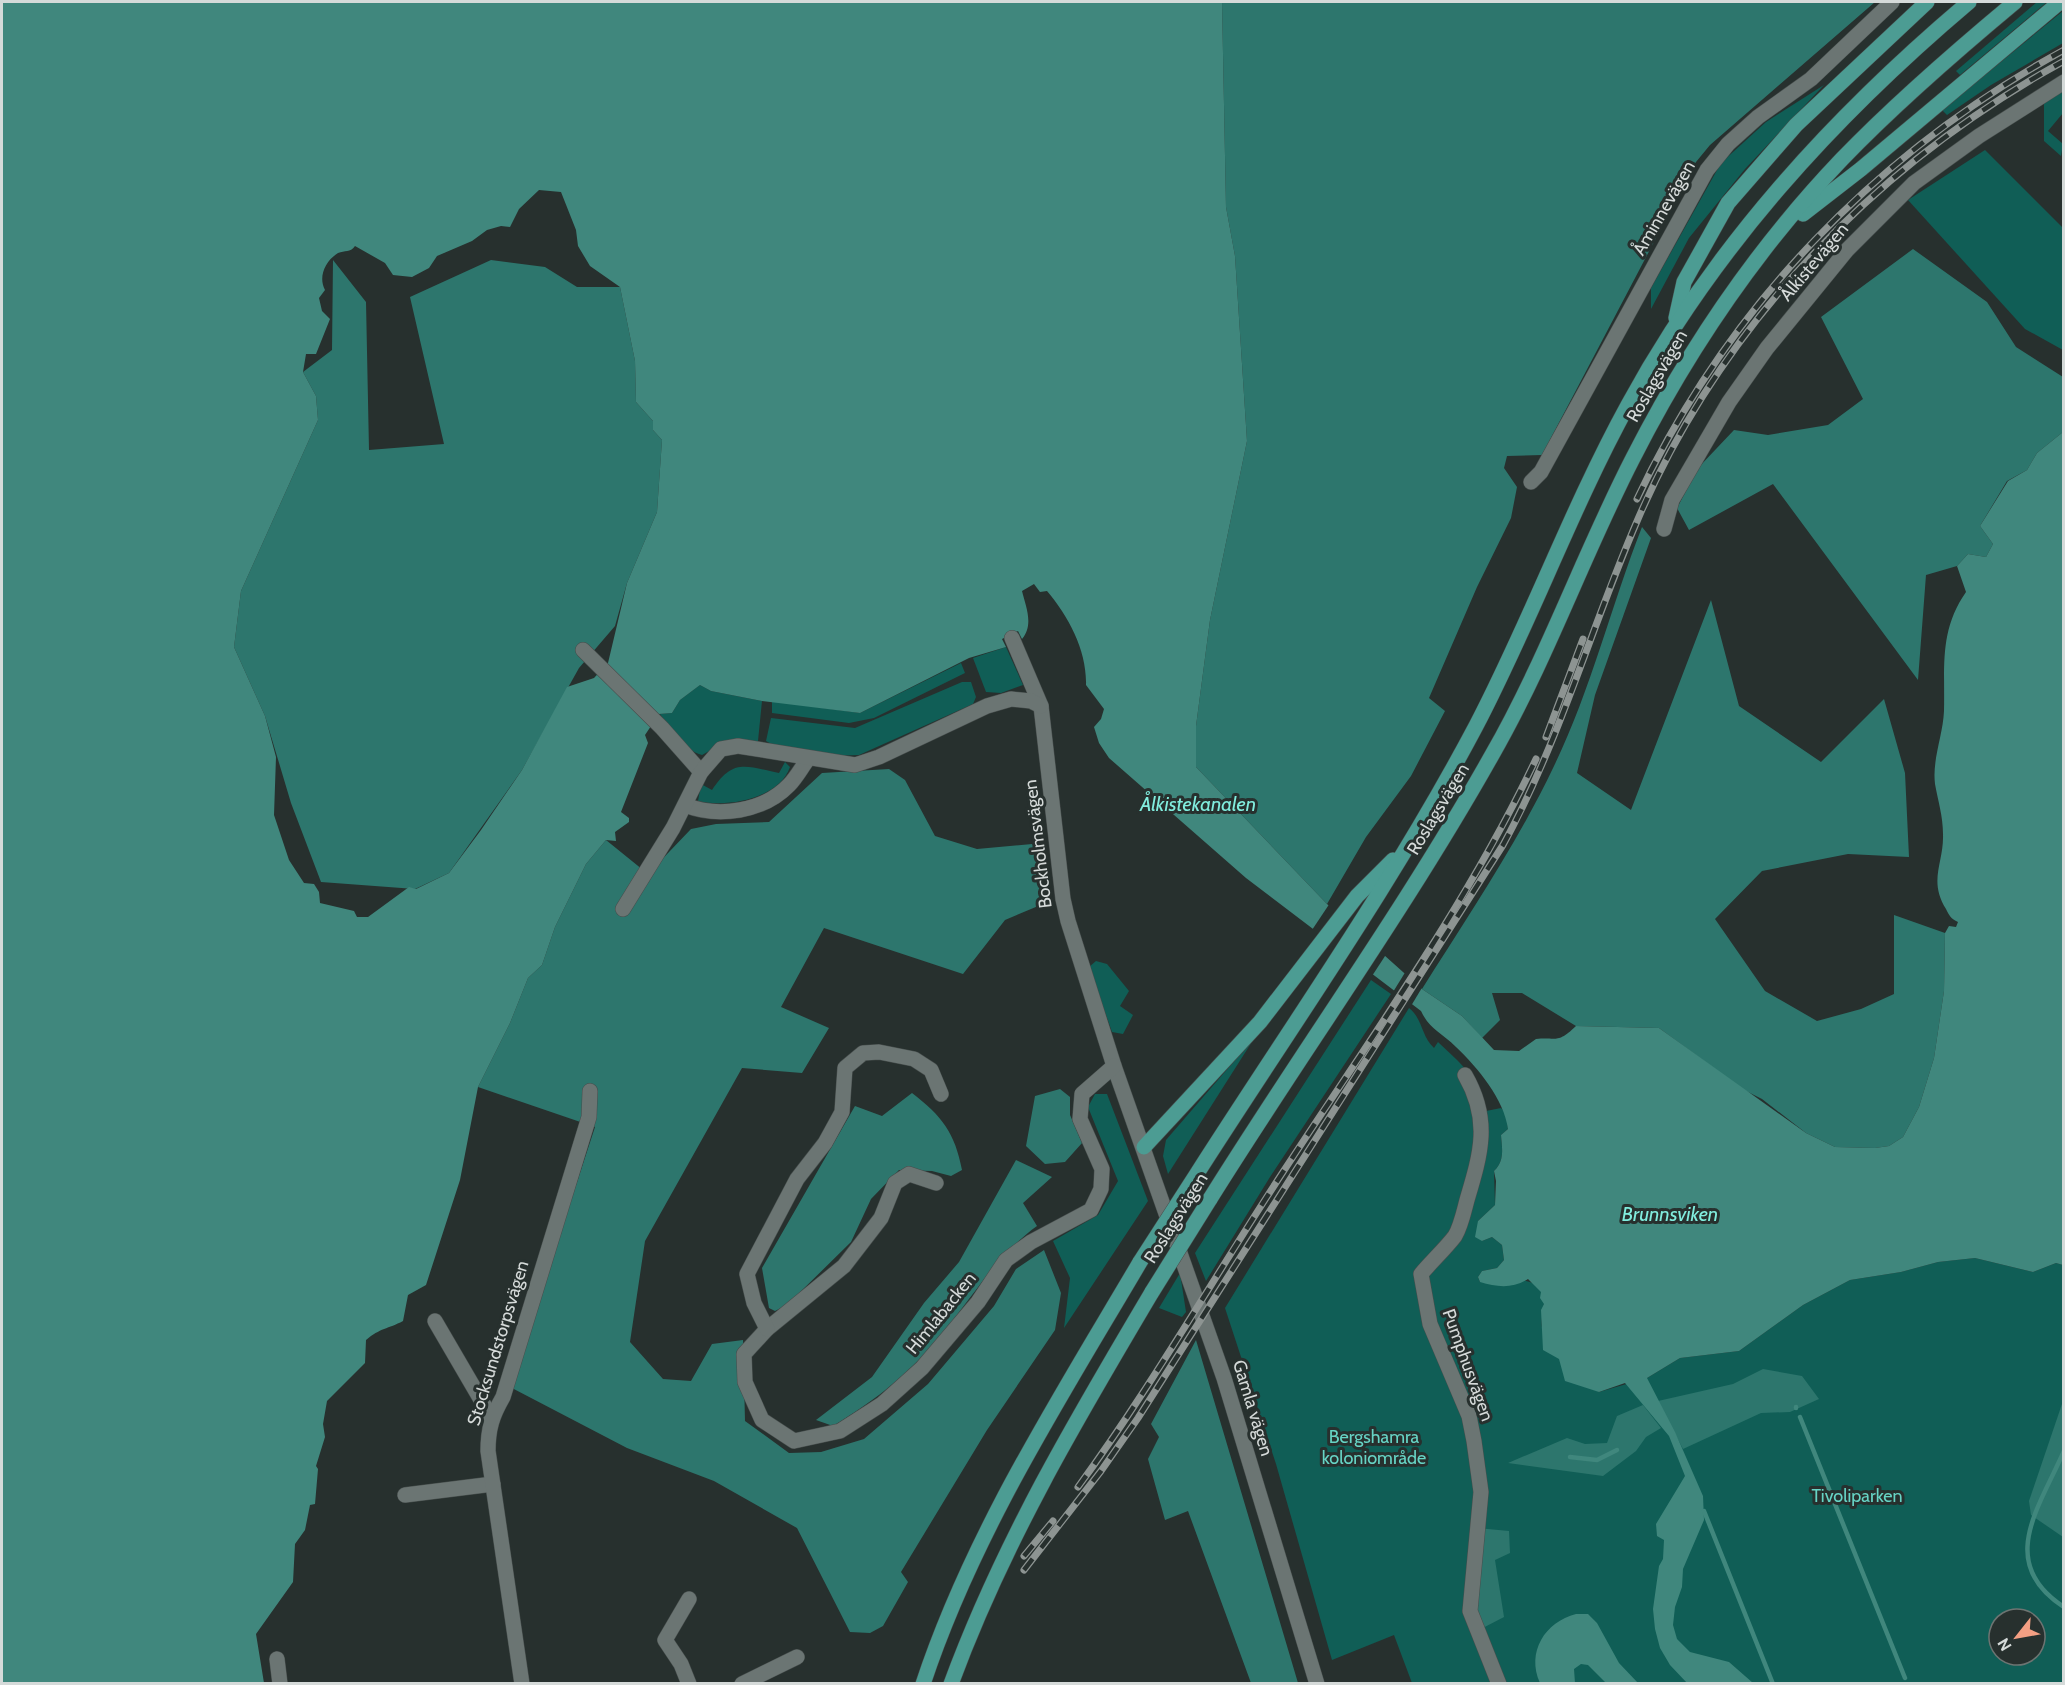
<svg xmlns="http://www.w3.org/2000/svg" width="2065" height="1685" viewBox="0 0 2065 1685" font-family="Cabin,sans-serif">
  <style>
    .green { fill: #105e56; fill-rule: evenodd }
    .forest { fill: #2d766d }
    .water { fill: #40877d; fill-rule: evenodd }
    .pier { fill: #27302e }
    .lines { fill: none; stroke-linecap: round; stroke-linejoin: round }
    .stream { stroke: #40877d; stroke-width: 4.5 }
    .minor-casing { stroke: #474e4d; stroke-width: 16 }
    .major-casing { stroke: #474e4d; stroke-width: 16 }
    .minor { stroke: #6b7573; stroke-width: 15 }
    .major { stroke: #4c9c93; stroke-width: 15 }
    .rail-casing { stroke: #8d9492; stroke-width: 7 }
    .rail { stroke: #27302e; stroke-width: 4.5; stroke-dasharray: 14; stroke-linecap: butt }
    .major-bridge-casing { stroke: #474e4d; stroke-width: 16; stroke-linecap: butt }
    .major-bridge { stroke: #4c9c93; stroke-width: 15 }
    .labels { text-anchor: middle; stroke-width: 6; stroke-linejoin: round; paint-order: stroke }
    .street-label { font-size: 18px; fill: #d5dad9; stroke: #27302e }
    .park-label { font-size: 18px; fill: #66d4c5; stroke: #27302e }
    .water-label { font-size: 20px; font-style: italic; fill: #81edde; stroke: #27302e }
  </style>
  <rect width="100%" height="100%" fill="#27302e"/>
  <g class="green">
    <polygon points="2037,2 2047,2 1960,75 1956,71"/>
    <polygon points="2063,11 2063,43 1991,85 1947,115 1942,110"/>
    <polygon points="1824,85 1745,169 1689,238 1651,309 1651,288 1721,163 1766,122"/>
    <polygon points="2063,88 2063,113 2048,131 2063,144 2061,156 2044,141 2044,101"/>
    <polygon points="1985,150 2063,228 2063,350 2025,329 1908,200"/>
    <polygon points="1006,647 1023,685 1001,693 986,692 973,658"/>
    <polygon points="961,663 965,673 874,718 849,723 772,713 772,701 860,713"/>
    <polygon points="962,682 971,682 976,697 973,704 859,755 830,756 773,745 766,741 771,718 855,728"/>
    <path d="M 700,685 L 711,691 L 762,701 L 758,741 L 727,741 L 702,755 C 682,749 671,730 660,714 L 672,713 L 680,700 Z"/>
    <path d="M 785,762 L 790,767 C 779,799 727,808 698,801 L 701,784 L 712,790 C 733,758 745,766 779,773 Z"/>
    <polygon points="1096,961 1107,964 1129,991 1120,1006 1133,1015 1123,1034 1112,1032 1089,967"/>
    <polygon points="1371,980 1391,994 1270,1177 1206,1281 1195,1253"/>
    <path d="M 1409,1008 C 1423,1019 1421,1036 1434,1048 L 1438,1042 C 1459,1062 1483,1081 1486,1111 L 1501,1108 L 1506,1113 L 1508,1129 L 1501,1135 C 1502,1148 1505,1161 1494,1171 L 1495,1205 L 1478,1221 L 1482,1241 L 1492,1237 L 1502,1245 L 1504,1260 L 1497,1268 L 1482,1271 L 1478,1277 L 1480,1282 C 1500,1281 1546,1270 1544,1304 C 1543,1312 1540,1324 1543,1331 C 1552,1358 1578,1374 1599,1392 L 1647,1378 L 1680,1358 L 1739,1351 L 1803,1305 L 1850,1280 L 1901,1272 L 1938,1262 L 1975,1258 L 2033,1272 L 2056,1263 L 2063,1265 L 2063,1683 L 1412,1683 L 1394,1635 L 1332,1660 L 1276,1464 L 1225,1308 ZM 1999,1619 L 2035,1619 L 2035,1655 L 1999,1655 Z"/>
    <polygon points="1255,1037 1168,1174 1163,1156 1166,1140"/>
    <polygon points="1095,1094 1107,1094 1148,1201 1064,1328 1070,1278 1053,1241 1098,1215 1118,1181 1088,1107"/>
    <polygon points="1180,1273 1186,1312 1182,1317 1159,1308"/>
  </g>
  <g class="forest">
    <polygon points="1222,2 1875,2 1710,145 1696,162 1542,455 1507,456 1504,468 1517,487 1511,518 1477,587 1429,698 1445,711 1411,776 1366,837 1327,904 1196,767 1196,726 1210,620 1247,441 1235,256 1226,207"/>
    <polygon points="1913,249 1987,302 2016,347 2063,377 2063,432 2037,453 2027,470 2007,481 1980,526 1993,544 1986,557 1968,554 1957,566 1926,575 1918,680 1773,484 1689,530 1677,508 1698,468 1734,430 1768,435 1828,425 1863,399 1821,317"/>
    <polygon points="333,260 366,302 369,450 444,444 410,297 491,260 545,267 577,287 620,287 635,361 636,402 653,421 653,430 662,440 657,512 627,583 615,626 579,668 522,770 449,873 415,889 321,882 291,803 265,716 234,647 241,591 318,420 316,396 303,372 332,350"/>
    <path d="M 1642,527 L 1651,538 L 1595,695 L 1577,773 L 1631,810 L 1711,600 L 1739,706 L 1821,762 L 1884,699 L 1905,773 L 1909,857 L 1848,854 L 1762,871 L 1715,919 L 1765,991 L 1817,1021 L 1861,1009 L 1894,994 L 1894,915 L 1945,933 L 1944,991 L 1934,1058 L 1919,1107 L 1903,1137 L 1889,1146 L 1875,1148 L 1835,1147 L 1806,1133 L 1762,1099 L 1744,1090 L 1659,1028 L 1576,1026 L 1522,993 L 1492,993 L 1500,1020 L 1482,1038 L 1462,1016 L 1422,989 C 1468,916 1517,844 1554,766 C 1591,690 1611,606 1642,527 Z"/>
    <polygon points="889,769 905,780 935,836 977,849 1043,843 1043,904 1005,920 963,974 824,928 781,1007 829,1028 802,1073 742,1068 645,1241 630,1342 663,1379 691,1381 712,1344 743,1340 745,1421 789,1453 821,1452 864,1439 928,1384 994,1306 1016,1269 1044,1250 1061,1293 1055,1330 987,1430 901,1572 908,1582 883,1626 870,1633 850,1632 797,1528 714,1481 627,1448 510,1387 595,1127 478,1087 510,1023 528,978 542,965 555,927 586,864 606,840 648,874 691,829 716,824 769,822 822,773"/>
    <polygon points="1060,1089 1070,1097 1070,1115 1082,1143 1065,1162 1045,1164 1026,1146 1035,1096"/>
    <path d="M 912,1093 C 942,1116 955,1133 962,1170 L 951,1176 L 932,1171 L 899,1170 L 871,1199 L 851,1242 L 787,1305 L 775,1311 L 769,1308 L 762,1268 L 855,1106 L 882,1116 Z"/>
    <path d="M 1016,1160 L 1052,1177 L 1023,1203 L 1037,1226 C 994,1257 967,1306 932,1346 C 901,1380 871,1403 833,1426 L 816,1420 L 872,1377 L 924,1303 L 959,1262 Z"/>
    <polygon points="1196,1340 1298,1683 1251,1683 1188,1511 1165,1520 1148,1459 1159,1437 1151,1424"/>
    <polygon points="1763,1369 1802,1376 1819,1399 1790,1412 1761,1413 1683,1449 1658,1401 1733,1384"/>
    <polygon points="2063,1401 2064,1537 2063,1537 2031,1515 2029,1501"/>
    <polygon points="1643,1405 1661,1428 1646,1437 1636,1451 1603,1476 1508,1463 1567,1438 1585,1444 1607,1443 1617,1416"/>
    <polygon points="1477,1528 1509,1531 1510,1553 1495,1560 1504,1617 1477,1631"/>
  </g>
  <g class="water">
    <path d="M 2,2 L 1222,2 L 1226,207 L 1235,256 L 1247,441 L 1210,620 L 1196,726 L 1196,767 L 1327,904 L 1422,989 L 1462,1016 L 1494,1050 L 1519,1051 L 1536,1039 C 1558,1037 1557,1044 1576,1026 L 1659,1028 L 1806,1133 L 1835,1147 L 1875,1148 L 1889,1146 L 1903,1137 L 1919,1107 L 1934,1058 L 1944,991 L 1945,933 L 1949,926 L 1956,927 L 1958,922 C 1951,919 1949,915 1946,909 C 1928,880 1944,863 1943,834 C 1943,816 1938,801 1935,784 C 1932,760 1943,735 1944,711 C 1945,666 1939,631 1966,592 L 1957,566 L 1968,554 L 1986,557 L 1993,544 L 1980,526 L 2008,481 L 2027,470 L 2037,453 L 2063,432 L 2063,1265 L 2056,1263 L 2033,1272 L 1975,1258 L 1938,1262 L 1901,1272 L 1850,1280 L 1803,1305 L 1739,1351 L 1680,1358 L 1647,1378 L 1675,1432 L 1703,1496 L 1704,1520 L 1683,1569 L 1682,1587 L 1675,1607 L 1673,1625 L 1677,1639 L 1690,1652 L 1729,1662 L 1753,1683 L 1687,1683 L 1670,1665 L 1660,1648 L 1655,1629 L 1653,1609 L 1659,1566 L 1663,1559 L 1664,1540 L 1657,1536 L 1656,1524 L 1685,1476 L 1669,1436 L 1625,1383 L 1599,1392 L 1565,1381 L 1559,1359 L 1543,1350 L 1541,1310 L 1544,1304 L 1540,1298 L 1541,1292 L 1528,1279 C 1512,1289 1497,1287 1480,1282 L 1478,1277 L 1482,1271 L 1497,1268 L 1504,1260 L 1502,1245 L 1492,1237 L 1482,1241 L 1475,1237 L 1478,1221 L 1495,1205 L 1496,1181 L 1494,1171 C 1505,1161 1502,1148 1501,1135 L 1508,1129 C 1504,1099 1478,1068 1456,1047 C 1441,1032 1430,1030 1421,1011 L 1246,878 L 1109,758 L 1099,743 L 1094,727 L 1101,719 L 1104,709 L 1086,685 C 1087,651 1069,617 1047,591 L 1040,592 L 1034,584 L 1022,591 C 1026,607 1034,625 1022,639 L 1018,631 L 1002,639 L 1006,647 L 969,658 L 860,713 L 762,701 L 711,691 L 700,685 L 680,700 L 672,713 L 659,714 L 645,735 L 648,743 L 621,812 L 629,818 L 629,822 L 615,832 L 616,841 L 606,840 L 586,864 L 555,927 L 542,965 L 528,978 L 510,1023 L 478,1087 L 460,1180 L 426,1285 L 408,1295 L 403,1321 C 388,1329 380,1328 366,1340 L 365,1363 L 327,1401 L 323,1424 L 325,1437 L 316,1466 L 318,1469 L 315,1504 L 310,1505 L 305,1530 L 295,1544 L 293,1582 L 256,1634 L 264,1683 L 2,1684 ZM 539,190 L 561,192 L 576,230 L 578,246 L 590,266 L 620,287 L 635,361 L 636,402 L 653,421 L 653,430 L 662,440 L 657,512 L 627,583 L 608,663 L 594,678 L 567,687 L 522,770 L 481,830 L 449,873 L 416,889 L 409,887 L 368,917 L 357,917 L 354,911 L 320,903 L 319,892 L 314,884 L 304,883 L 289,860 L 274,815 L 276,757 L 265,716 L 234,647 L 241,591 L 318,420 L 316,396 L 303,372 L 306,354 L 316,354 L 330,319 L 322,311 L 319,298 L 325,290 C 318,277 325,261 338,253 C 345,250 350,253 355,246 L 385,263 L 393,275 L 412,277 L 429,268 L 437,256 L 472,241 L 487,230 L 501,226 L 510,227 L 519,209 Z"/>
    <path d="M 1576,1614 L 1588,1614 L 1597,1623 L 1619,1663 L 1638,1683 L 1606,1683 L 1588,1665 L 1581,1664 L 1574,1669 L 1575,1683 L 1540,1683 C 1526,1652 1545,1622 1576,1614 Z"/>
  </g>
  <g class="pier">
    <polygon points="1330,903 1387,953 1372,976 1312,930"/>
    <polygon points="1406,971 1423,986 1411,1006 1393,992"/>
  </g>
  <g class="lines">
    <g class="stream">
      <polyline points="1796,1407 1796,1408"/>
      <polyline points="1800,1417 1905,1678"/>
      <path d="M 2064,1451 C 2039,1508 1996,1563 2064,1607"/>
      <polyline points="1570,1457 1597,1460 1617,1450"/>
      <polyline points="1704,1511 1773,1684"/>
    </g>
    <defs>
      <g id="minor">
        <polyline points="1531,482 1541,472 1707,170 1728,144 1758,117 1811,79 1892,2"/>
        <polyline points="1664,529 1672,500 1729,402 1767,348 1847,250 1914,183 1979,136 2064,82"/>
        <polyline points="1012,638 1041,706 1063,899 1068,921 1114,1066 1224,1378 1317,1684"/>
        <polyline points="583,650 662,728 701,772"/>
        <path d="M 685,805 C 718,818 763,812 789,785 C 796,778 802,767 808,759"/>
        <polyline points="623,909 673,828 701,772 721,749 738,746 855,765 879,757 987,706 1011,699 1031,701 1041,706"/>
        <path d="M 1465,1075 C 1491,1120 1481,1153 1467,1200 C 1464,1211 1461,1226 1455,1236 C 1445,1249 1432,1261 1421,1274 L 1430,1324 L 1469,1416 L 1474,1441 L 1481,1492 L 1470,1611 L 1499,1684"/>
        <polyline points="936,1183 909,1174 895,1183 881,1218 844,1266 767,1329 744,1354 745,1382 762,1420 794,1441 840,1431 882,1404 922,1368 978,1302 1006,1260 1031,1242 1091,1210 1101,1189 1102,1169 1080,1119 1082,1094 1114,1066"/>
        <polyline points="435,1321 491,1417"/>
        <polyline points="767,1329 754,1303 747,1274 797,1179 825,1143 842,1112 845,1068 863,1053 879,1052 914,1059 931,1070 941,1094"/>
        <polyline points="405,1495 493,1484"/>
        <polyline points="277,1659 280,1684"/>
        <path d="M 522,1684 L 488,1451 C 488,1429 492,1416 503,1397 L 589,1117 L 590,1091"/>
        <polyline points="689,1684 681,1664 665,1640 689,1599"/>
        <polyline points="742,1684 797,1657"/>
      </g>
      <g id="major">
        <polyline points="1803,214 1861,169 2060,2"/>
        <polyline points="1676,318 1684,282 1728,203 1796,125 1927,2"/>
        <polyline points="1144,1147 1260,1022 1357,896 1393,860"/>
        <path d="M 1198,1172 C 1292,1025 1394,881 1476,726 C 1531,621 1571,509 1628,405 C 1714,247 1833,117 1969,2"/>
        <path d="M 1210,1199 C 1303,1050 1406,908 1492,755 C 1547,659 1583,555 1633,458 C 1688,350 1758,247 1842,159 C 1896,103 1955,52 2015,2"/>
        <path d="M 923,1684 C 973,1533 1060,1398 1140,1262"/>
        <path d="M 951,1684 C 1003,1543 1076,1420 1152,1292"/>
      </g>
    </defs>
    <use href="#minor" class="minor-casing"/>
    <use href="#major" class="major-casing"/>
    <use href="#minor" class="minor"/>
    <use href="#major" class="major"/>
    <defs>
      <g id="rail">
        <path d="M 1637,499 C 1728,306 1877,152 2064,50"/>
        <polyline points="1546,737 1583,639"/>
        <path d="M 1078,1487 C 1152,1386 1214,1277 1283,1172 C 1370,1039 1468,903 1536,759"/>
        <polyline points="1024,1556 1053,1521"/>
        <path d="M 1024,1570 L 1101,1471 L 1138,1418 L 1503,845 C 1560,741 1591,627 1638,519 C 1722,323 1878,163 2064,61"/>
      </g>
    </defs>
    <use href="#rail" class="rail-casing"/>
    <use href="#rail" class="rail"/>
    <defs>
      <g id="major-bridge">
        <polyline points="1140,1262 1198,1172"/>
        <polyline points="1152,1292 1210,1199"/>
      </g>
    </defs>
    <use href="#major-bridge" class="major-bridge-casing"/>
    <use href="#major-bridge" class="major-bridge"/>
  </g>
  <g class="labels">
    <g class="street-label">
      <text transform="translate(1664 208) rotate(-60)" y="6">Åminnevägen</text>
      <text transform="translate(1814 262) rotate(-50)" y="6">Ålkistevägen</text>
      <text transform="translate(1657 376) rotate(-60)" y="6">Roslagsvägen</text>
      <text transform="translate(1438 809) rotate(-59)" y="6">Roslagsvägen</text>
      <text transform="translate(1038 844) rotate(-97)" y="6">Bockholmsvägen</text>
      <text transform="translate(1176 1218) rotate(-58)" y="6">Roslagsvägen</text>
      <text transform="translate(941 1313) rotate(-51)" y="6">Himlabacken</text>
      <text transform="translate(498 1343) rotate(-73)" y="6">Stocksundstorpsvägen</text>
      <text transform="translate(1468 1365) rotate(70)" y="6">Pumphusvägen</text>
      <text transform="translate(1253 1408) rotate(73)" y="6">Gamla vägen</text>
    </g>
    <g class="park-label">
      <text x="1374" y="1443">Bergshamra<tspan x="1374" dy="21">koloniområde</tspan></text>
      <text x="1857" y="1502">Tivoliparken</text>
    </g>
    <g class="water-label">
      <text x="1198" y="811">Ålkistekanalen</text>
      <text x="1670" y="1221">Brunnsviken</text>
    </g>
  </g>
  <rect width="2065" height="1685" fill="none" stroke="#d5dad9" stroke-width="6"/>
  <g transform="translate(2017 1637) rotate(239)"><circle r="28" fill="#27302e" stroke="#6d7472" stroke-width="1.5"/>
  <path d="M0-4.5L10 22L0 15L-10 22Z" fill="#f39f83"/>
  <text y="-9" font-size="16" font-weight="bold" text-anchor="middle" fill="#d5dad9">N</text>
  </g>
</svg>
